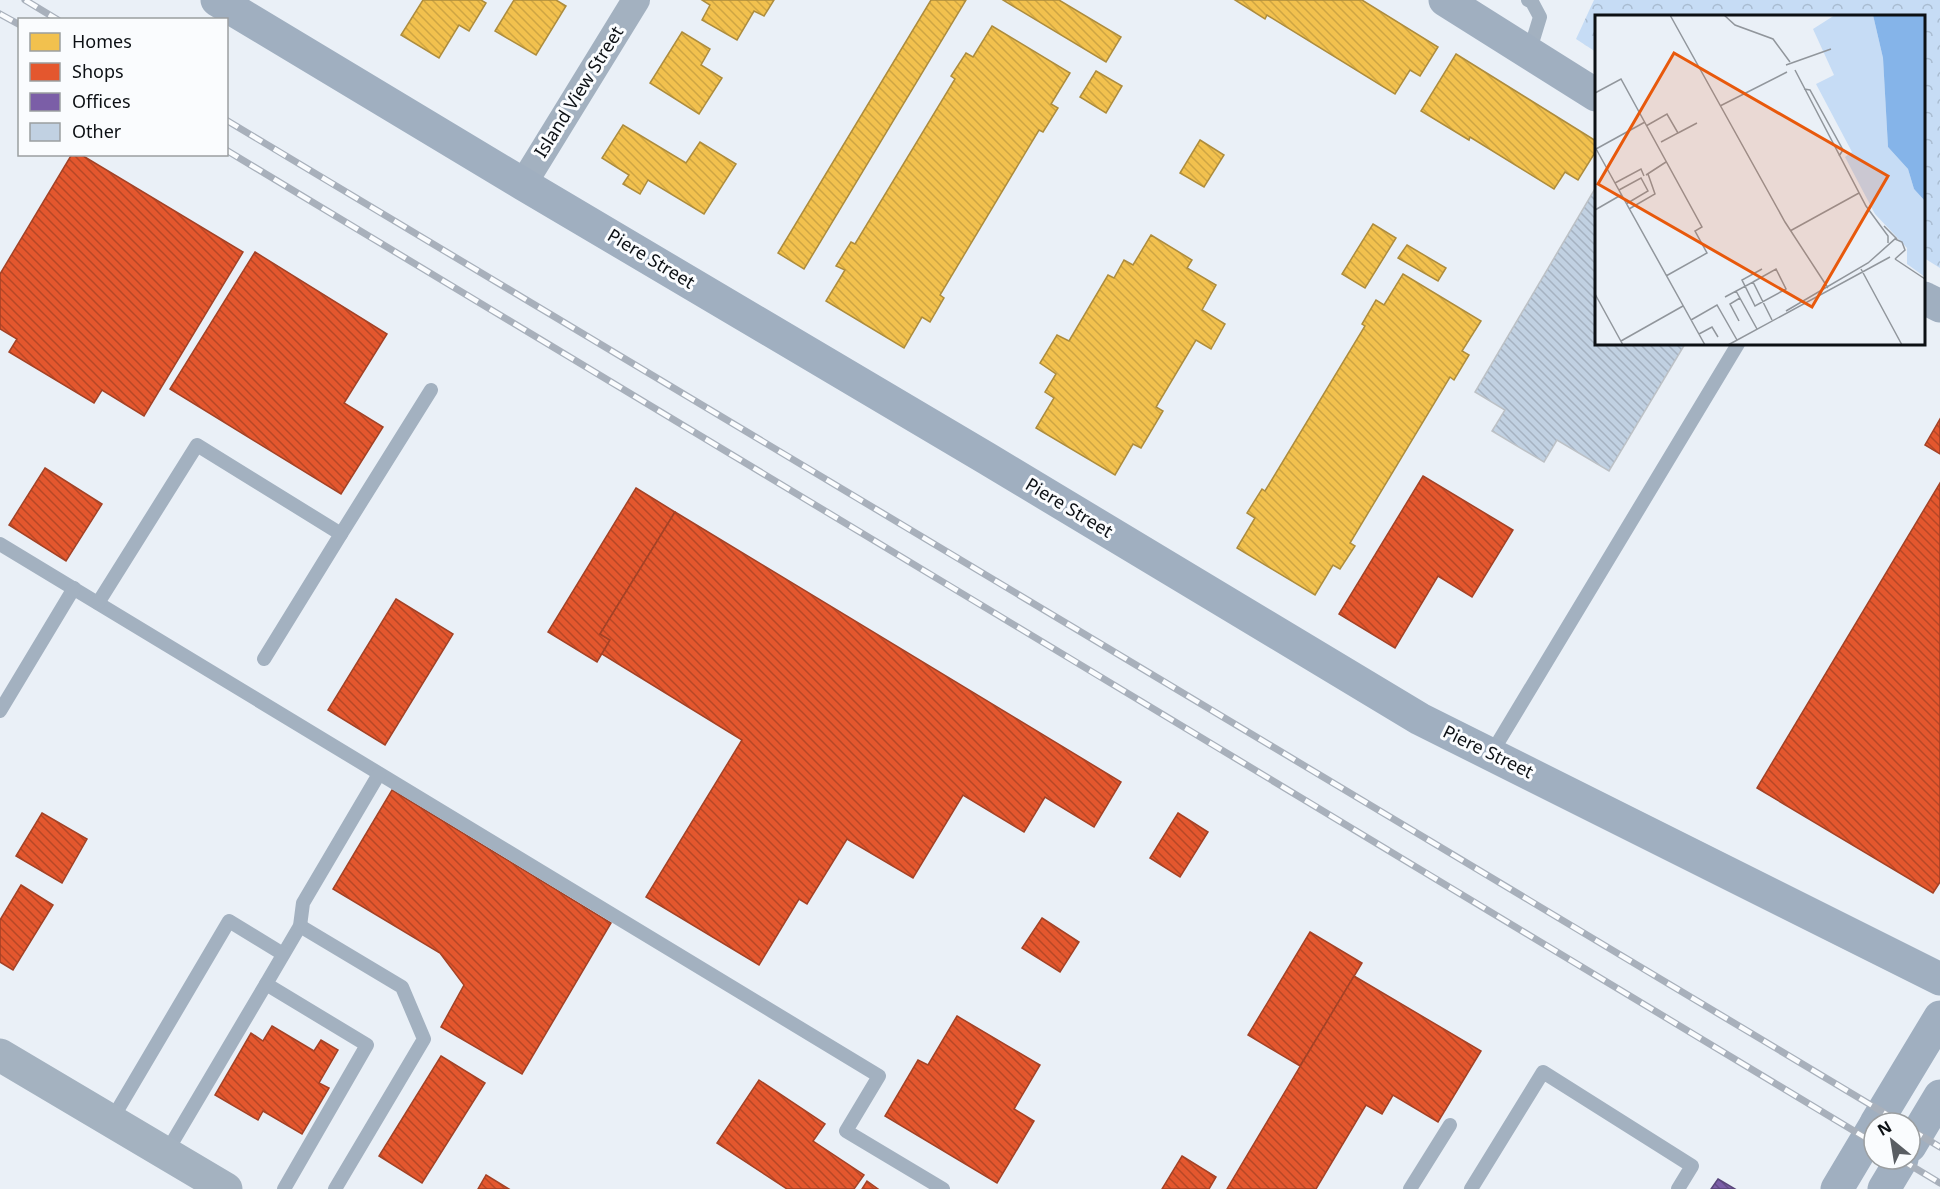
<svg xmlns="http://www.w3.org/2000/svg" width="1940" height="1189" viewBox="0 0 1940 1189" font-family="'Noto Sans',sans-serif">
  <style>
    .forest { fill: url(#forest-crowns) }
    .homes { fill: url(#homes-back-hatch); stroke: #ad8c3d; stroke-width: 1.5 }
    .shops { fill: url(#shops-back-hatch); stroke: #a34226; stroke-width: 1.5 }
    .offices { fill: url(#offices-back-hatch); stroke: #5a477b; stroke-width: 1.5 }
    .building { fill: url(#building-back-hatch); stroke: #bcc1c6; stroke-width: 1.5 }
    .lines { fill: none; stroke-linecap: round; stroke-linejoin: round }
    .lane { stroke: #a3b1c0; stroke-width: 14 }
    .street { stroke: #a3b1c0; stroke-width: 28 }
    .secondary { stroke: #a0afc0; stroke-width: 33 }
    .primary { stroke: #a4b2c0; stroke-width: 33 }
    .rail-casing { stroke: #a8b0bb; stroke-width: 7 }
    .rail { stroke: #fafcfe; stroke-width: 4.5; stroke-dasharray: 14; stroke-linecap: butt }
    .labels { text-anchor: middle; stroke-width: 6; stroke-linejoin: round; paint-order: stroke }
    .street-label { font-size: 18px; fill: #0c1014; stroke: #fafcfe }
    .inset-road { fill: none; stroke: #91969c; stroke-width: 1.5 }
    .view { fill: #e8590c; fill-opacity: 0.15; stroke: #e8590c; stroke-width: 3 }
    .inset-edge { fill: none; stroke: #0c1014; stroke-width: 3 }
  </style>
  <defs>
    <pattern id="forest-crowns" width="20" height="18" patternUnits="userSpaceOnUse" patternTransform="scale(1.5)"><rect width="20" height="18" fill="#c6dcf5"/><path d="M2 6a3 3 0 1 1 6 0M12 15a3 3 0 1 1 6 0" fill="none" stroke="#a9bcd1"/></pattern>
    <pattern id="homes-back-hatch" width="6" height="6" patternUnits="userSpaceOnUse" patternTransform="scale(1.5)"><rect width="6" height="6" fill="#f2c14e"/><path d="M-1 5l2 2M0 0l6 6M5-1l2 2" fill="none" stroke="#cea543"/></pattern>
    <pattern id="shops-back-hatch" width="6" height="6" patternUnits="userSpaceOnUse" patternTransform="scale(1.5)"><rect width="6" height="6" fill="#e4572e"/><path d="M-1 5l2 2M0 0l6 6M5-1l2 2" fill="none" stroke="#b74726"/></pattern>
    <pattern id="offices-back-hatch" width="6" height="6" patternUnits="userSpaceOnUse" patternTransform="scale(1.5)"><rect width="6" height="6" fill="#7b5ea7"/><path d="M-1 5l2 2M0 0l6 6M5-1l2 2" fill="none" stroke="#634c87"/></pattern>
    <pattern id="building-back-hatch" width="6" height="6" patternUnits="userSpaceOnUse" patternTransform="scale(1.5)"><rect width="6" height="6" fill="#c1d1e2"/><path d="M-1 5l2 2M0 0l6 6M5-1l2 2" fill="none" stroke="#a5b2c1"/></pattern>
  </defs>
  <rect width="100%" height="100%" fill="#eaf0f7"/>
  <polygon class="forest" points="1594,0 1940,0 1940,268 1924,258 1924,16 1596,16 1596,52 1576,39"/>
  <g class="homes">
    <polygon points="423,0 481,0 486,3 469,31 459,25 439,58 401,35"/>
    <polygon points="514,0 556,0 566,6 536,55 495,31"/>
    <polygon points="702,0 774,0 764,16 754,11 737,40 702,20 710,5"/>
    <polygon points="931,0 966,0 804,269 778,253"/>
    <polygon points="1003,0 1059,0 1121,37 1106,62"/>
    <polygon points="1235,0 1362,0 1438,47 1420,76 1410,70 1395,94 1267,15 1265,19"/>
    <polygon points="992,26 1070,73 1051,104 1058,108 1043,132 1039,130 940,295 944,298 930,322 922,317 904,348 826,301 845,270 836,266 851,242 855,244 955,79 951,76 966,53 973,57"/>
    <polygon points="682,32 710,49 701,65 722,78 699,114 650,83"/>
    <polygon points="1456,54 1596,141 1596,151 1578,180 1565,172 1554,189 1470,137 1469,140 1421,111"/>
    <polygon points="1096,71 1122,86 1106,113 1080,97"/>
    <polygon points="623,125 686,163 700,142 736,164 704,214 648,180 640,194 623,184 629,175 602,158"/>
    <polygon points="1200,140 1224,155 1204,187 1180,173"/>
    <polygon points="1373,224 1396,238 1365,288 1342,274"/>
    <polygon points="1151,235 1192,260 1187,268 1216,285 1202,310 1225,324 1211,349 1196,340 1156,407 1163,411 1141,448 1133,444 1115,475 1036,428 1054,398 1045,392 1056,374 1040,363 1057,335 1069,341 1108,275 1114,278 1124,260 1133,265"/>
    <polygon points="1407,245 1446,268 1438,281 1398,258"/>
    <polygon points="1403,274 1481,321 1462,351 1469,355 1454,380 1450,377 1350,543 1355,546 1340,569 1333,565 1315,595 1237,548 1255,518 1247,513 1262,489 1265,491 1365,326 1362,324 1376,300 1384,305"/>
  </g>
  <g class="shops">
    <polygon points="72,154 80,154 243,252 144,416 102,390 94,403 9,352 17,339 0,329 0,274"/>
    <polygon points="255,252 387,334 344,403 383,427 341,494 170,389"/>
    <polygon points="1940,419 1940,454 1925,445"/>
    <polygon points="45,468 102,504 66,561 9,525"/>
    <polygon points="1423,476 1513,530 1472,597 1438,576 1395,648 1339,614"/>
    <polygon points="1940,483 1940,882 1933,893 1757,788"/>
    <polygon points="636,488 675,512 600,634 610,640 597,662 548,632"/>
    <polygon points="675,512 1121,782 1094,827 1045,797 1024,832 963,795 913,878 847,839 807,904 799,899 759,965 646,897 742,740 602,654 610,640 600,634"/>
    <polygon points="396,599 453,634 385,745 328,710"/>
    <polygon points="392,790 611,923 522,1074 441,1027 464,985 440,953 333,889"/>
    <polygon points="42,813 87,839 62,883 16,856"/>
    <polygon points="1178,813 1208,832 1180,877 1150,858"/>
    <polygon points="21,885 53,905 13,970 0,962 0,920"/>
    <polygon points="1042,918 1079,942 1060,972 1022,948"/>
    <polygon points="1310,932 1362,963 1300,1066 1248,1035"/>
    <polygon points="1354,976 1481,1051 1438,1122 1393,1095 1382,1114 1366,1105 1316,1189 1227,1189"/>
    <polygon points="957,1016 1040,1065 1014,1109 1034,1121 997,1183 885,1116 918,1060 928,1065"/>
    <polygon points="272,1026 314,1051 321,1040 338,1050 319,1083 329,1088 302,1134 263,1111 258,1120 215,1095 251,1033 263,1041"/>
    <polygon points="441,1056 485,1083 422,1183 379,1156"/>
    <polygon points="759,1080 825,1124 813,1141 864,1175 854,1189 787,1189 717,1143"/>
    <polygon points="1182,1156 1216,1177 1209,1189 1162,1189"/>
    <polygon points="486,1175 509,1189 478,1189"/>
    <polygon points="867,1181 878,1189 862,1189"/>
  </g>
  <polygon class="offices" points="1718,1179 1735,1189 1711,1189"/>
  <polygon class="building" points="1596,187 1596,344 1685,344 1609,471 1557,440 1544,462 1492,431 1505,410 1475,392"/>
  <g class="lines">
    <g class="lane">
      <polyline points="1528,0 1532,2 1540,17 1529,53"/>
      <polyline points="341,534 431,390"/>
      <polyline points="0,544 879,1076 846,1131 943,1189"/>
      <polyline points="98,603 197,445 341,534 264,659"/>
      <polyline points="0,711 74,588"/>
      <polyline points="1491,754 1738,344"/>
      <polyline points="300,926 402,987 424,1039 335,1189"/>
      <polyline points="266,984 300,926 303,903 379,774"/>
      <polyline points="111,1121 229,921 283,954"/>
      <polyline points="166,1153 266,984 367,1045 284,1189"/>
      <polyline points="1410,1189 1450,1125"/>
      <polyline points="1471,1189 1543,1072 1692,1166 1678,1189"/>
    </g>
    <polyline class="street" points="523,184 636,0"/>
    <g class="secondary">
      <polyline points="217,0 523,184 986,458 1420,719 1940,979"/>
      <polyline points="1445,0 1596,95"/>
      <polyline points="1924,298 1940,306"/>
      <polyline points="1876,1123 1940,1017"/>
      <polyline points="1910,1146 1940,1096"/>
      <polyline points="1837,1189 1874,1127"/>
      <polyline points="1884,1189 1902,1159"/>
    </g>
    <polyline class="primary" points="0,1055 226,1189"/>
    <defs>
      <g id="rail">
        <polyline points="25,0 58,20"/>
        <polyline points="0,14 20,25"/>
        <polyline points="226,120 1901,1123"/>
        <polyline points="226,150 1874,1143"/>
        <polyline points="1910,1129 1940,1147"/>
        <polyline points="1900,1159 1940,1183"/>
      </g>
    </defs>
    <use href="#rail" class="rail-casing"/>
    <use href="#rail" class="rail"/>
  </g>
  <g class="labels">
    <g class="street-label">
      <text transform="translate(579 92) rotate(-58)" y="6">Island View Street</text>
      <text transform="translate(651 259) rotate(31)" y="6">Piere Street</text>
      <text transform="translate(1069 508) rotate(31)" y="6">Piere Street</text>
      <text transform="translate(1488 752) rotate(26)" y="6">Piere Street</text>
    </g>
  </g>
  <g transform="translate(1595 15)">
    <rect width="330" height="330" fill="#eaf0f7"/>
    <path d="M 240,0 L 278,0 L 288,43 L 293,132 L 313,154 L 319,174 L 330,186 L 330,262 L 312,249 L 312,233 L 280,199 L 250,142 L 257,137 L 221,69 L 239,60 L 218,14 Z" fill="#c6dcf5"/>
    <path d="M 278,0 L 330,0 L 330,186 L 319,174 L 313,154 L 293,132 L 288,43 Z" fill="#85b4e9"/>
    <path class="inset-road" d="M 75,0 L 190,207 L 233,273M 129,0 L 140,10 L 178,24 L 195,47M 191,50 L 236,34M 200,55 L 271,191 L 293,221 L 293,228M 209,74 L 215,75 L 248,135 L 244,141M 0,78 L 26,64 L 107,212 L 100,216 L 112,238 L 71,261M 125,91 L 192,57M 51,111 L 72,99 L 83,118 L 66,127M 83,118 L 102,108M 0,132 L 110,330M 1,134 L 50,107M 51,160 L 71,147M 20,168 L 46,154 L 49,161M 24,175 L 46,163 L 53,176 L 31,189M 34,194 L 60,179 L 53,159M 0,195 L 26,180M 289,211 L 302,224M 195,216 L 264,178M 300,244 L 330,264M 266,254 L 307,330M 158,267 L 181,254 L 191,274 L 160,291 L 147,265 L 167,254M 141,276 L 162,314M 0,279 L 28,330M 130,282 L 158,267 L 177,305M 191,296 L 273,248 L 300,224 L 307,227 L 310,235 L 300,244M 96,305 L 122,290 L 142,325M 144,306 L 135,289 L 145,283M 104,319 L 117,312 L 123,322M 26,326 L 88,291M 133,330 L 295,242"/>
    <path class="view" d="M 79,38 L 293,161 L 217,292 L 3,169 Z"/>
    <rect width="330" height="330" class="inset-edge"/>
  </g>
  <rect x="18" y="18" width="210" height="138" fill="#fafcfe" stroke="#9b9ea0" stroke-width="1.5"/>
  <rect x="30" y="33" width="30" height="18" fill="#f2c14e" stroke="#9b9ea0" stroke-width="1.5"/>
  <text x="72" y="48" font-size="18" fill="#0c1014">Homes</text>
  <rect x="30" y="63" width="30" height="18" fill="#e4572e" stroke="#9b9ea0" stroke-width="1.5"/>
  <text x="72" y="78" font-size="18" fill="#0c1014">Shops</text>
  <rect x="30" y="93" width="30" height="18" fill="#7b5ea7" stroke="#9b9ea0" stroke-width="1.5"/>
  <text x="72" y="108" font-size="18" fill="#0c1014">Offices</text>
  <rect x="30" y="123" width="30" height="18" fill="#c1d1e2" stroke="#9b9ea0" stroke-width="1.5"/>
  <text x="72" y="138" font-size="18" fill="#0c1014">Other</text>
  <g transform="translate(1892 1141) rotate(330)"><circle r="28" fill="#fafcfe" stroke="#9b9ea0" stroke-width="1.5"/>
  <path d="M0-4.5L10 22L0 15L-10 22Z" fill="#5a5e63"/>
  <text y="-9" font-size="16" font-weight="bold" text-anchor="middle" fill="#0c1014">N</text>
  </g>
</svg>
